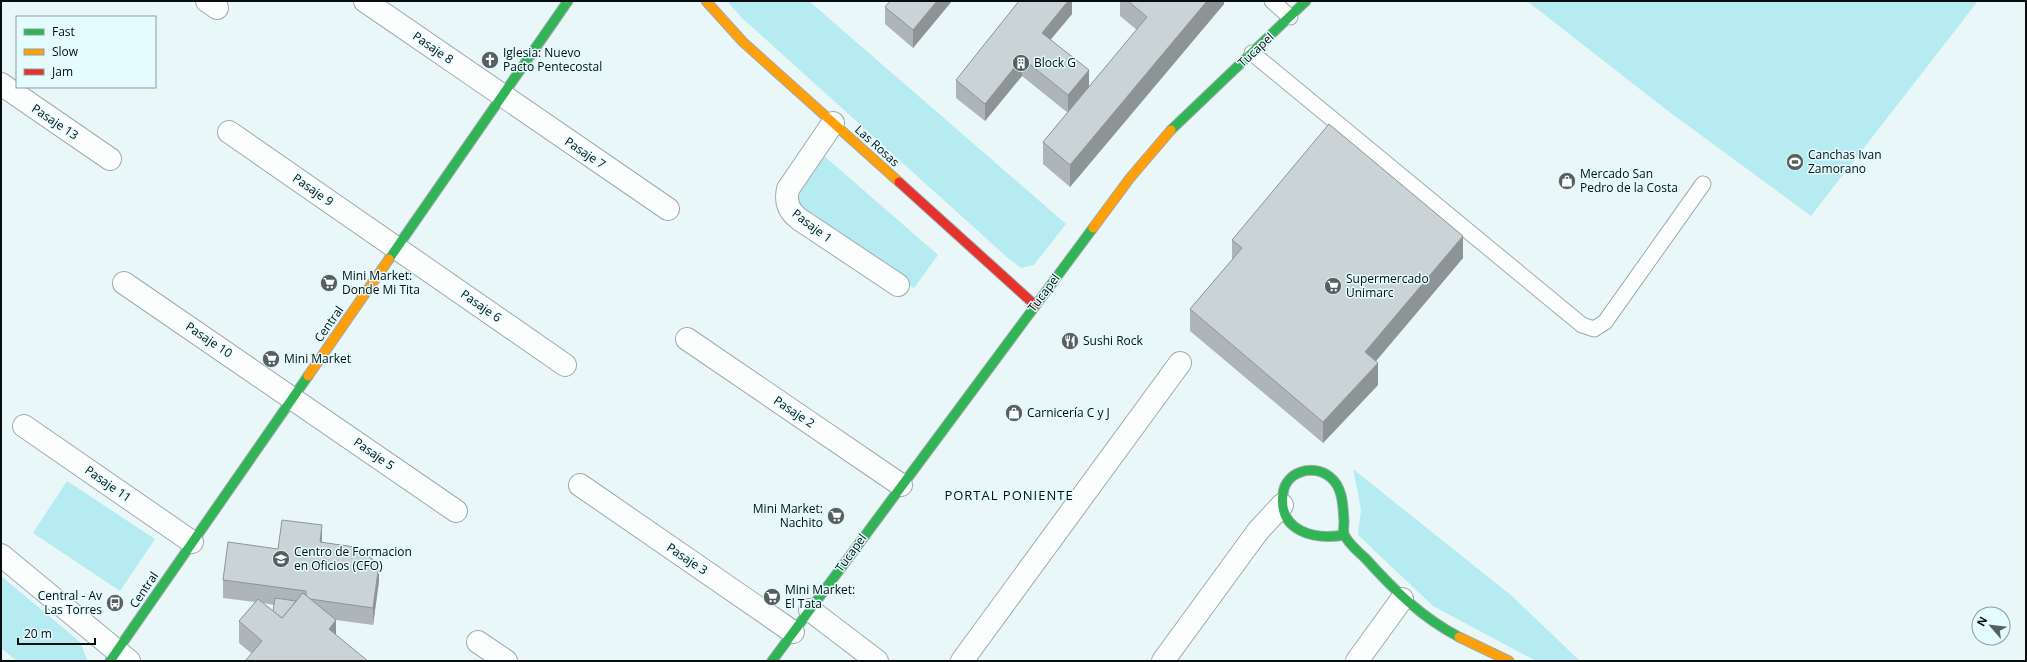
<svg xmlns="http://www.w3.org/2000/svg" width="2027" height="662" viewBox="0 0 2027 662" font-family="'Open Sans',sans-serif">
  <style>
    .green { fill: #b7ebf2 }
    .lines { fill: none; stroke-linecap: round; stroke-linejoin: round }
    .lane-casing { stroke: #a0aaab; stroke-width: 17 }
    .street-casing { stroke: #a0aaab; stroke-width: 24 }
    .fast-casing { stroke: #a0aaab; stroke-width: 11 }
    .slow-casing { stroke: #a0aaab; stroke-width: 11 }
    .jam-casing { stroke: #a0aaab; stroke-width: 11 }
    .lane { stroke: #fcfefe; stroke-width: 15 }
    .street { stroke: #fcfefe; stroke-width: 22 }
    .fast { stroke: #30b455; stroke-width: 9 }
    .slow { stroke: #ff9f0a; stroke-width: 9 }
    .jam { stroke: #e5322d; stroke-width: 9 }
    .wall { fill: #aeb5b8; fill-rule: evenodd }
    .shaded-wall { fill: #8d9496 }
    .building { fill: #cad3d6; stroke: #8d9496 }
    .labels { text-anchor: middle; stroke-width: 3; stroke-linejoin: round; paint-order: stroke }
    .street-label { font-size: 12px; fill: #060e0f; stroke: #e4fcff }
    .poi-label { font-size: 12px; fill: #060e0f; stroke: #e4fcff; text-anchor: start }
    .neighbourhood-label { font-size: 13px; letter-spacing: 1px; fill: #060e0f; stroke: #e4fcff }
  </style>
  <rect width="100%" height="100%" fill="#eaf7f9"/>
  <g class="green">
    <polygon points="727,1 809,1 1066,224 1034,265 1021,268 1009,259 741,17"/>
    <polygon points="1527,1 1978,1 1811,216 1664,108"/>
    <polygon points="822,154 938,255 914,288 796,209 794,188"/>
    <polygon points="1353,469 1512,596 1580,661 1536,661 1433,606 1358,535 1361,509"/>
    <polygon points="67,481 155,539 120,591 33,533"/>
    <polygon points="1,576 80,642 87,659 85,661 17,661 1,648"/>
  </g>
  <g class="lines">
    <defs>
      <g id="lane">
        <polyline points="1272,1 1290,17"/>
        <polyline points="1252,53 1582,325 1594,329 1605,322 1703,184"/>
      </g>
      <g id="street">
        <polyline points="207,1 217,8"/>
        <polyline points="365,1 668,209"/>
        <polyline points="1,84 110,159"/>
        <path d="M 833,123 L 788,189 C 785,203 789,211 799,219 L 898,285"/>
        <polyline points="229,132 565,365"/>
        <polyline points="124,283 456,511"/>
        <polyline points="687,339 901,485"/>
        <polyline points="24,426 192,542"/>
        <polyline points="580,485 793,632"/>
        <polyline points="1,555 129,661"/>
        <polyline points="810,610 877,661"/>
        <polyline points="478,642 506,661"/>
        <polyline points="962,661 1180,363"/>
        <polyline points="1163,661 1258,531 1282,505"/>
        <polyline points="1357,661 1402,599"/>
      </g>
      <g id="fast">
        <polyline points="1171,130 1306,1"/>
        <polyline points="389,259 568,1"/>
        <path d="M 1344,535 C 1315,540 1278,532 1283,494 C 1285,472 1313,463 1330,477 C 1343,487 1343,506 1344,522 C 1344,526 1343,530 1344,534 C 1348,544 1359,552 1366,559 C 1394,590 1421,617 1459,637"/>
        <polyline points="110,661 308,376"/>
        <polyline points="772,661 1093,228"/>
      </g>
      <g id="slow">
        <polyline points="706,1 743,42 899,182"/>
        <polyline points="1093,228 1130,178 1171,130"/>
        <polyline points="308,376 389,259"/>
        <polyline points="1459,637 1509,661"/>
      </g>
      <polyline id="jam" points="899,182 1035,305"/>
    </defs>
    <use href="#lane" class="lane-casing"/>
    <use href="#street" class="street-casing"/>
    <use href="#fast" class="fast-casing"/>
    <use href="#slow" class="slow-casing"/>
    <use href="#jam" class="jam-casing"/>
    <use href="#lane" class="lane"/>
    <use href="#street" class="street"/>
    <use href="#fast" class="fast"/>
    <use href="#slow" class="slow"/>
    <use href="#jam" class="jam"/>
  </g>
  <g class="wall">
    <polygon points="952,1 913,48 885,24 885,7"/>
    <polygon points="1072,1 1072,14 1051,39 1089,87 1137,30 1120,16 1120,1 1224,1 1224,4 1070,187 1043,164 1043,142 1068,113 1022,76 985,121 956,98 956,80"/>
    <polygon points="1232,240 1463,258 1376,361 1378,385 1323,443 1190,331 1190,309 1232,260"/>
    <path d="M 322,542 L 379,581 L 373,625 L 336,620 L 251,653 L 239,643 L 239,621 L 255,602 L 223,598 L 223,580 L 278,549 ZM 263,603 L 274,605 L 273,611 Z"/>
  </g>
  <g class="shaded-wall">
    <polygon points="937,1 952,1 913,48 913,30"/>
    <polygon points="1068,1 1072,1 1072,14 1042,50 1042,33"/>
    <polygon points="1207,1 1224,1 1224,4 1070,187 1070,165"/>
    <polygon points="1022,58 1022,76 985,121 985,104"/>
    <polygon points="1089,70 1089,87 1068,113 1068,95"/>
    <polygon points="1463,236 1463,258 1365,374 1365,352"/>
    <polygon points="1378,363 1378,385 1323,443 1323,422"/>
    <polygon points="322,525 322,543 320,542"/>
    <polygon points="379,564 379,581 373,625 373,608"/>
    <polygon points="336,620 336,642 329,629"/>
  </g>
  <g class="building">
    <polygon points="890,1 937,1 913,30 885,7"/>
    <polygon points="1019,1 1068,1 1042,33 1089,70 1068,95 1022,58 985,104 956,80"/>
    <polygon points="1128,1 1207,1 1070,165 1043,142 1147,17"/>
    <polygon points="1329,124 1463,236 1365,352 1378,363 1323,422 1190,309 1242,248 1232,240"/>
    <polygon points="282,520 322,525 320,542 355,547 379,564 373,608 310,599 306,596 306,591 223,580 228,542 278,549"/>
    <polygon points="303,593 336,620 329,629 368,661 245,661 262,641 239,621 258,599 282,618"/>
    <polygon points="275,598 296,601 282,618 273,611"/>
  </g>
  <defs>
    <symbol id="church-disc" viewBox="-11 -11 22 22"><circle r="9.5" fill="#566061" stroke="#e4fcff"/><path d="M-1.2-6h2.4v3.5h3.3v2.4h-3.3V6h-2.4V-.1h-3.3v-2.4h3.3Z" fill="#fff"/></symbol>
    <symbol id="building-disc" viewBox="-11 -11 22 22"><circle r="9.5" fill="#566061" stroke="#e4fcff"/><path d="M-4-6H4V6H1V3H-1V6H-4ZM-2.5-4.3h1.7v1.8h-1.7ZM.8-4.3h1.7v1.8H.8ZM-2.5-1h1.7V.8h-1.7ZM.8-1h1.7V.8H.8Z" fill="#fff"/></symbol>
    <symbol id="stadium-disc" viewBox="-11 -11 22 22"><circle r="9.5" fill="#566061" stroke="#e4fcff"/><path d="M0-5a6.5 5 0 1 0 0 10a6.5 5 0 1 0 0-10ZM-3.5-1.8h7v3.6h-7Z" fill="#fff"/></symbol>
    <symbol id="shop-disc" viewBox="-11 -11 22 22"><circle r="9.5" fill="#566061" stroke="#e4fcff"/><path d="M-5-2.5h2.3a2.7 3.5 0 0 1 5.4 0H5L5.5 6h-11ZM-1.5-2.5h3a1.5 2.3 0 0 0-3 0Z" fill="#fff"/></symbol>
    <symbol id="supermarket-disc" viewBox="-11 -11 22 22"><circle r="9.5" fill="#566061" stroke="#e4fcff"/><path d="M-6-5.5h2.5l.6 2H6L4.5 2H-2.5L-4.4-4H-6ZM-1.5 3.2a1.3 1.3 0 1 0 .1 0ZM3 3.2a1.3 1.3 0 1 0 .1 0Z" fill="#fff"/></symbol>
    <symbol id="restaurant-disc" viewBox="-11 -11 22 22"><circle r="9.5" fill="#566061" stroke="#e4fcff"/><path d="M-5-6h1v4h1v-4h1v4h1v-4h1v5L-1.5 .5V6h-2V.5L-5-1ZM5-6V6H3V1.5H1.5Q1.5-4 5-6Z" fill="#fff"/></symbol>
    <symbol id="university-disc" viewBox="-11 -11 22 22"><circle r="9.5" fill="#566061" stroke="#e4fcff"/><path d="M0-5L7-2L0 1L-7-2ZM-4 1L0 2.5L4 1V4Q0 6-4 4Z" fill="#fff"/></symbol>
    <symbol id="bus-disc" viewBox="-11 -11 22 22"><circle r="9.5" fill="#566061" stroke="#e4fcff"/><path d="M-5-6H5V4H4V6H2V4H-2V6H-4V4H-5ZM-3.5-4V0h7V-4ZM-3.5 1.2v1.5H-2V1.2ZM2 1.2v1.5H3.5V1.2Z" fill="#fff"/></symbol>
  </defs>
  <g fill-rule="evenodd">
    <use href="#church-disc" x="480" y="50" width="20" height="20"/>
    <use href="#building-disc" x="1011" y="53" width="20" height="20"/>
    <use href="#stadium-disc" x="1785" y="152" width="20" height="20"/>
    <use href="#shop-disc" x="1557" y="171" width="20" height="20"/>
    <use href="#supermarket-disc" x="319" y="273" width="20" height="20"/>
    <use href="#supermarket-disc" x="1323" y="276" width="20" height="20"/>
    <use href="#restaurant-disc" x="1060" y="331" width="20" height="20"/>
    <use href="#supermarket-disc" x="261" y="349" width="20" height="20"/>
    <use href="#shop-disc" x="1004" y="403" width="20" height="20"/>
    <use href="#supermarket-disc" x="826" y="506" width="20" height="20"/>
    <use href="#university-disc" x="271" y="549" width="20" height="20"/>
    <use href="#supermarket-disc" x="762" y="587" width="20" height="20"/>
    <use href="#bus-disc" x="105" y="593" width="20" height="20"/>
  </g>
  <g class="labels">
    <g class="street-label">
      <text transform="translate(433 48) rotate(35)" y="4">Pasaje 8</text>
      <text transform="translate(1256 50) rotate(-43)" y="4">Tucapel</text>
      <text transform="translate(55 122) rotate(34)" y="4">Pasaje 13</text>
      <text transform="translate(877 146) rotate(42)" y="4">Las Rosas</text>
      <text transform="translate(585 153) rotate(34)" y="4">Pasaje 7</text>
      <text transform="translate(313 190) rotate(35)" y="4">Pasaje 9</text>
      <text transform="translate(812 226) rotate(37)" y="4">Pasaje 1</text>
      <text transform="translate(1044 293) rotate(-53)" y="4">Tucapel</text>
      <text transform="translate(481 306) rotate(35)" y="4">Pasaje 6</text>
      <text transform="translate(329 324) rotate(-55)" y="4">Central</text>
      <text transform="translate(209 340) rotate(34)" y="4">Pasaje 10</text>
      <text transform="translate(794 412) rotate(34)" y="4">Pasaje 2</text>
      <text transform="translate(374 454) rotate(35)" y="4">Pasaje 5</text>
      <text transform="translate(108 484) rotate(35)" y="4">Pasaje 11</text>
      <text transform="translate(851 553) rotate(-54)" y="4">Tucapel</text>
      <text transform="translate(687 559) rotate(34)" y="4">Pasaje 3</text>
      <text transform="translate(144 590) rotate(-56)" y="4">Central</text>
    </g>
    <g class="poi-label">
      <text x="503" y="57">Iglesia: Nuevo<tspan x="503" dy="14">Pacto Pentecostal</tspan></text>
      <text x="1034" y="67">Block G</text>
      <text x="1808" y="159">Canchas Ivan<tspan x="1808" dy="14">Zamorano</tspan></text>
      <text x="1580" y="178">Mercado San<tspan x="1580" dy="14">Pedro de la Costa</tspan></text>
      <text x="342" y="280">Mini Market:<tspan x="342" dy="14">Donde Mi Tita</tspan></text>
      <text x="1346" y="283">Supermercado<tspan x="1346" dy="14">Unimarc</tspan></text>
      <text x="1083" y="345">Sushi Rock</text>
      <text x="284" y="363">Mini Market</text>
      <text x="1027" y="417">Carnicería C y J</text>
      <text x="823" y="513" text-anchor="end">Mini Market:<tspan x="823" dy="14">Nachito</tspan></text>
      <text x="294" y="556">Centro de Formacion<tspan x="294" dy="14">en Oficios (CFO)</tspan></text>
      <text x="785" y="594">Mini Market:<tspan x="785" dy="14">El Tata</tspan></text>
      <text x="102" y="600" text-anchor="end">Central - Av<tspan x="102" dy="14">Las Torres</tspan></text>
    </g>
    <g class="neighbourhood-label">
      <text x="1009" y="500">PORTAL PONIENTE</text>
    </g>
  </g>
  <rect width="2027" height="662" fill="none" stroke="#060e0f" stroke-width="4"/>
  <rect x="16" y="16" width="140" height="72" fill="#e4fcff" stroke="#8b9d9f"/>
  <rect x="24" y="29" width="20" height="6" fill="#30b455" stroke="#8b9d9f"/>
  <text x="52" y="36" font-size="12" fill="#060e0f">Fast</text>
  <rect x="24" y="49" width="20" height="6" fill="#ff9f0a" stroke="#8b9d9f"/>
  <text x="52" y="56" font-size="12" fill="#060e0f">Slow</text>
  <rect x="24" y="69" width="20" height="6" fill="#e5322d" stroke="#8b9d9f"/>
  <text x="52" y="76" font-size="12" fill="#060e0f">Jam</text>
  <g transform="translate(1991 626) rotate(298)"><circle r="19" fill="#e4fcff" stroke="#8b9d9f"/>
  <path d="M0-3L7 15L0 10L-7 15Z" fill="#566061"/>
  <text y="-6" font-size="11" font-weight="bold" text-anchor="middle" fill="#060e0f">N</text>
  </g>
  <path d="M18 638v6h77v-6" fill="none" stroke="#060e0f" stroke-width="2"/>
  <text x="24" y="638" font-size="12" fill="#060e0f" stroke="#e4fcff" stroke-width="3" paint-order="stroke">20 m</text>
</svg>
